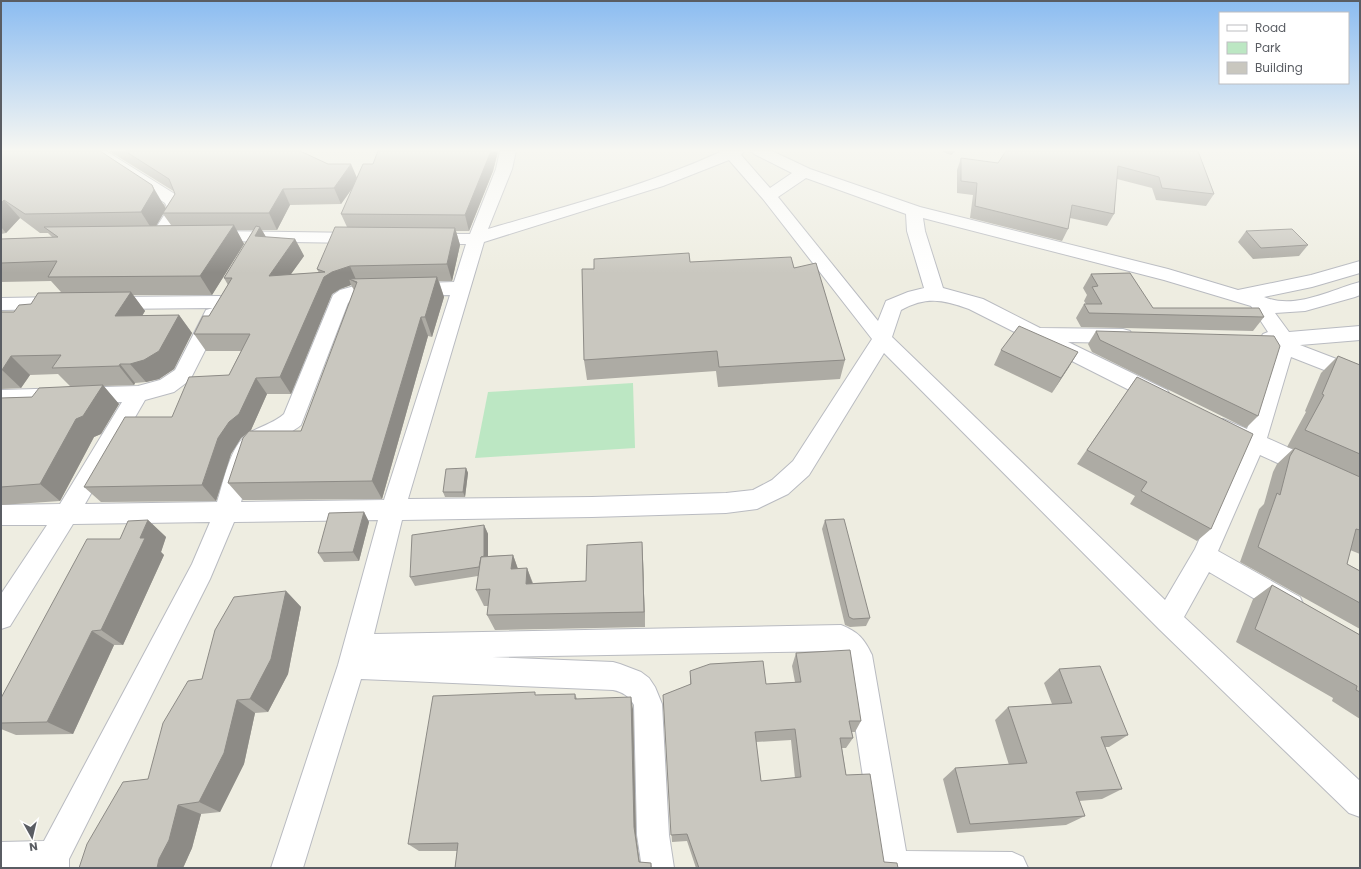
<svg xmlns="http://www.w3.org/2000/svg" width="1361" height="869" viewBox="0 0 1361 869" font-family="Poppins,sans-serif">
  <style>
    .green { fill: #bce7c3 }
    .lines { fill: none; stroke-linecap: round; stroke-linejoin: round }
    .minor-casing { stroke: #b9bbc1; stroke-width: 2 }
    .minor { fill: #fff; fill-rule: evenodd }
    .wall { fill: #adaba4; fill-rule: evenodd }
    .shaded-wall { fill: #8d8b86 }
    .building { fill: #c9c7bf; stroke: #8d8b86; fill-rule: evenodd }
  </style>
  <rect width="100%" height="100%" fill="#eeede1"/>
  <polygon class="green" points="633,383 635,448 475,458 488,392"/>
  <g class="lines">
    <defs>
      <g id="minor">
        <polygon points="87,151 106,151 178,196 184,209 165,241 159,242 153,241 150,237 168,209 165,203 90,154"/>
        <path d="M 500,151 L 516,151 L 512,169 L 488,229 C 566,206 646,186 720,152 L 719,151 L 744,151 L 741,155 L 770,188 L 792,173 L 754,154 L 751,151 L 772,151 L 810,169 L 920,207 L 1168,269 L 1238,290 L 1311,275 L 1360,261 L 1360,273 L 1312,287 L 1264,297 C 1295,310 1330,290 1360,282 L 1360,295 L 1355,297 L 1305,311 L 1275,313 L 1289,332 L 1360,326 L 1360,340 L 1300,345 L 1360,368 L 1360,384 L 1291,357 L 1267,438 L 1360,480 L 1360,501 L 1260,455 L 1218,551 L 1300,597 L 1304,606 L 1300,615 L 1291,618 L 1282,615 L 1209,572 L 1184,617 L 1360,781 L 1360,817 L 1349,813 L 1159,629 L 884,353 L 809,475 L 788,494 L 757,509 L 726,513 L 592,517 L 402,520 L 374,634 L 841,625 C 858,632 864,638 872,655 L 906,851 L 1012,852 L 1023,857 L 1028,868 L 877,868 L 845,660 L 838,651 L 492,657 L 613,662 L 620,664 L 641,672 L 649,678 L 655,687 L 662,704 L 669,835 L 674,868 L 642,868 L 637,835 L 634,705 C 629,696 623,692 613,690 L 361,679 L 303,868 L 271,868 L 338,665 L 378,520 L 234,522 L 210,579 L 69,859 L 69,868 L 1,868 L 1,842 L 44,841 L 192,564 L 210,522 L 73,524 L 10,626 L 1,629 L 1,594 L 47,525 L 1,525 L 1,505 L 60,504 L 122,402 L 1,406 L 1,390 L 138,386 L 160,380 L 175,370 L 206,310 L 213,308 L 110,309 L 103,308 L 101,303 L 103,298 L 110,297 L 219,296 L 226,297 L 228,302 L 226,307 L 213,308 L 220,310 L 223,315 L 190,380 L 174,392 L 145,400 L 85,504 L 217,502 C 224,481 230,445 249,433 C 261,426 274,423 284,414 L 333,295 L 340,290 L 358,285 L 454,282 L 466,244 L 428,244 L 422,243 L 419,239 L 422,235 L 428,234 L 470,234 L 496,169 ZM 729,160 L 763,199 L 872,339 L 793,461 L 772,480 L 753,490 L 726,493 L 592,497 L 408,499 L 484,242 L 663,186 ZM 806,178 L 906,214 L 907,231 L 924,288 L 908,292 L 886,301 L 878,321 L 778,197 ZM 923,218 L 1164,280 L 1251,306 L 1268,332 L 1263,334 L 1260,339 L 1263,344 L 1274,347 L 1247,429 L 1223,419 L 1215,422 L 1212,428 L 1215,434 L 1241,446 L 1195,549 L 1165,600 L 892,337 L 901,310 C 927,296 943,300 969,309 L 1153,402 L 1160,404 L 1167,402 L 1171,396 L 1167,390 L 1068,342 L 1123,343 L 1130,341 L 1133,336 L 1130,331 L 1123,329 L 1040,328 L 983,299 L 943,288 L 925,231 ZM 450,295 L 384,500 L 241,502 L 255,455 C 266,440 287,437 301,425 L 348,303 L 354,298 L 358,297 Z"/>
        <polygon points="210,231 360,233 366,234 369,238 366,242 360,243 210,241 204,240 201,236 204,232"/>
        <polygon points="61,297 68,298 70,303 68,308 61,309 1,310 1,298"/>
      </g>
    </defs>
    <use href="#minor" class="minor-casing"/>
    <use href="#minor" class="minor"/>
  </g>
  <g class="wall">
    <path d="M 1,151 L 164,204 L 166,208 L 175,194 L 175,192 L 109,151 L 301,151 L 300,151 L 357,178 L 373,164 L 378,151 L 498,151 L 493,171 L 469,231 L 456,231 L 460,245 L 452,281 L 439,281 L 444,297 L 432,337 L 428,336 L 382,499 L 243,500 L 228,483 L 248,433 L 241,438 L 231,454 L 216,501 L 101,502 L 84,487 L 172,417 L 229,375 L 241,351 L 206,351 L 194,334 L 209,316 L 228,285 L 224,278 L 254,230 L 236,230 L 244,244 L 212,295 L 133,295 L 145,311 L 142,316 L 179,315 L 192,333 L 174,369 L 159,379 L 146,382 L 135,383 L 134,385 L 103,386 L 119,404 L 101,434 L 94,437 L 60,501 L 1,505 L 1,398 L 32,397 L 70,386 L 58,374 L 30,375 L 21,388 L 1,389 L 1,312 L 14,312 L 61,292 L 51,281 L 1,282 L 1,239 L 52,237 L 48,233 L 40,233 L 20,218 L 6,233 L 1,234 ZM 354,186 L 341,214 L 347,227 L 317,269 L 319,273 L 291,274 L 304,256 L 295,239 L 266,237 L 262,230 L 277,230 L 290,205 L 341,204 ZM 163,214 L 171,225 L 156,226 ZM 351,285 L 354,290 L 301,431 L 250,431 L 251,430 L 267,394 L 291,394 L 332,294 L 340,289 Z"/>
    <polygon points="941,151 955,151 951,155"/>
    <polygon points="1198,151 1214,194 1206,206 1156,200 1152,188 1117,179 1114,214 1107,226 1070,218 1068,229 1062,241 970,218 973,195 957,193 957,170 961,158 998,163"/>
    <polygon points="1246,231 1308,245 1299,256 1253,259 1238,242"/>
    <polygon points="690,262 794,268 845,360 840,379 718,387 716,371 587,380 584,360"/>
    <polygon points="1091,274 1153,308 1264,317 1253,331 1081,327 1076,318 1084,304 1086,304 1084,301 1087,295 1083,288"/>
    <polygon points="1096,331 1258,416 1246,428 1092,352 1088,344"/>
    <polygon points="1001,350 1078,352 1052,393 994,365"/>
    <polygon points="1338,356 1360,365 1360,554 1350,550 1347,564 1360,571 1360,629 1240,562 1259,509 1264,504 1273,472 1277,464 1293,449 1287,447 1306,412 1305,411 1321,373"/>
    <polygon points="1137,377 1211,529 1197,541 1130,504 1135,496 1077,464"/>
    <polygon points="466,468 468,473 465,497 445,497 443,492"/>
    <polygon points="364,512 369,522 359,561 324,562 318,553"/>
    <polygon points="148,520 166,537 161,552 164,555 123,645 114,645 73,734 16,735 1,729 1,723 120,539"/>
    <polygon points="825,520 870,618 866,626 850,627 845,625 822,529"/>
    <polygon points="484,525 488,534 488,556 513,555 518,569 527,568 533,583 586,581 642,542 643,559 645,627 495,630 487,615 488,606 484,606 476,590 478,576 415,586 410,577"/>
    <polygon points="1272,585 1360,635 1360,719 1332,701 1333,698 1236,642 1253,599"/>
    <polygon points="286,591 301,607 288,674 268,712 255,713 244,764 220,812 201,814 192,848 183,868 79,868 148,779"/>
    <path d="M 796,653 L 861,721 L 855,732 L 852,732 L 853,738 L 846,748 L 842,748 L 846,775 L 884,862 L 898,868 L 696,868 L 687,841 L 672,842 L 663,695 L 690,685 L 690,671 L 766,684 L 795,682 L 792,666 ZM 791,740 L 795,778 L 761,781 L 756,742 Z"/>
    <polygon points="1059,669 1128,735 1109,747 1105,747 1122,789 1102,799 1079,801 1085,816 1066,825 957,833 943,779 955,768 1009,765 995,720 1008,707 1052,704 1044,683"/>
    <polygon points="575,694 577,699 633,709 636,835 640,862 651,863 652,868 455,868 457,851 419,851 408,844 536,695"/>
  </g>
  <g class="shaded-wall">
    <polygon points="491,151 498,151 493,171 469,231 465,215"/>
    <polygon points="952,151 955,151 951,155"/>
    <polygon points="351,164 358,180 341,204 334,188"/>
    <polygon points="152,185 166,209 153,231 141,212"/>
    <polygon points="283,189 290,205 277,230 269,213"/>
    <polygon points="4,200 20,218 6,233 1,227 1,203"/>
    <polygon points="234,225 244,244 212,295 200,276"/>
    <polygon points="260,227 270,244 255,236"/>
    <polygon points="455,228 460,245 452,281 447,264"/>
    <polygon points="295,239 304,256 278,292 269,276"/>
    <polygon points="350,266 358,284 349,279 351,285 340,289 332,294 291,394 280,377 324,277 332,272"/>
    <polygon points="437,277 444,297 432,337 425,317"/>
    <polygon points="131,292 145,311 130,335 115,316"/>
    <polygon points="179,315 192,333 174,369 159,379 146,382 130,364"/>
    <polygon points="421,317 428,336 382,499 372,481"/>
    <polygon points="1078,352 1069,367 1052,393 1061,378"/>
    <polygon points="11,356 30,375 21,388 2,370"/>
    <polygon points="120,364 135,383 134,385 119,366"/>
    <polygon points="256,378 267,394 251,430 241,438 231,454 216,501 202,485 218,438"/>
    <polygon points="103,385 119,404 101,434 94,437 60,501 40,484 76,419"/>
    <polygon points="466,468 468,473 465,497 463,492"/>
    <polygon points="364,512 369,522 359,561 353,552"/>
    <polygon points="148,520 166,537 161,552 164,555 123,645 101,630 140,538"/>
    <polygon points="484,525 488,534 488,575 484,566"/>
    <polygon points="642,542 643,559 645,627 644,612"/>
    <polygon points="513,555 519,572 511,569"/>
    <polygon points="527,568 533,585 526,584"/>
    <polygon points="286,591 301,607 288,674 268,712 250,699"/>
    <polygon points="92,631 114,645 73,734 47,722"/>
    <polygon points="631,697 633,709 636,835 640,868 639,862 634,827"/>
    <polygon points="237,700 255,713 244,764 220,812 199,802"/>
    <polygon points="178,805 201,814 192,848 183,868 157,868 159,859"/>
  </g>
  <g class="building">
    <polygon points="1,151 100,151 152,185 154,190 141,212 25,214 4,200 1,203"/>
    <polygon points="125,151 300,151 328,164 351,164 334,188 283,189 269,213 163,213 175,194 169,179"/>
    <polygon points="378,151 491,151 465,215 341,214 363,164 373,164"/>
    <polygon points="1006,151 1198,151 1214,194 1162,188 1159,177 1118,166 1114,214 1072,205 1068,229 975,206 977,183 961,181 961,158 998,163"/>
    <polygon points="234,225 200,276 48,277 57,261 1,263 1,239 58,237 44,227"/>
    <polygon points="256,226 260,227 255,236 295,239 269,276 325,272 317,269 335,227 455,228 447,264 350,266 332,272 324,277 280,377 256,378 239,414 229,422 218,438 202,485 84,487 125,417 172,417 189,377 229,375 250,334 194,334 203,316 209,316 232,278 224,278"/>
    <polygon points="1292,229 1308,245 1261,248 1246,231"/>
    <polygon points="689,253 690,262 791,257 794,268 816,263 845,360 719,367 717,351 584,360 582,269 594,269 594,259"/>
    <polygon points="1130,273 1153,308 1259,308 1264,317 1089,313 1084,304 1102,304 1092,287 1098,286 1091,274"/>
    <polygon points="437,277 425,317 421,317 372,481 228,483 243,438 249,431 301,431 357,282 349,279"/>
    <polygon points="131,292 115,316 179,315 159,351 144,360 130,364 120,364 119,366 52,368 61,355 11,356 2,370 1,370 1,312 14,312 19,305 31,304 38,293"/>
    <polygon points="1019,326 1078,352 1061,378 1001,350"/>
    <polygon points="1096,331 1274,336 1280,346 1258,416 1100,340"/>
    <polygon points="1338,356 1360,365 1360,454 1305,430 1324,395 1322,394"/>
    <polygon points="1137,377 1253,434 1211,529 1141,491 1147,482 1087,450"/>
    <polygon points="103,385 83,416 76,419 40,484 1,487 1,398 32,397 39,388"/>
    <polygon points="1295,448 1360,477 1360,530 1356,529 1347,564 1360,571 1360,603 1258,547 1277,493 1280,495 1290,456"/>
    <polygon points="466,468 463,492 443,492 446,469"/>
    <polygon points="364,512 353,552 318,553 329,513"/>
    <polygon points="844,519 870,618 853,619 849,617 825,520"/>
    <polygon points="148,520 140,538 145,538 101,630 92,631 47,722 1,723 1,698 87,539 120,539 128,521"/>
    <polygon points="484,525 484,556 481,557 479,567 410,577 412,535"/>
    <polygon points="642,542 644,612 487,615 490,589 476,590 481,557 513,555 511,569 527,568 526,584 586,581 587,545"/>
    <polygon points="1272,585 1360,635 1360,692 1356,690 1357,686 1255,629"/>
    <polygon points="286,591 271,659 250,699 237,700 224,753 199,802 178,805 169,840 159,859 157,868 79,868 87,844 123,782 148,779 163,723 188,681 202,679 215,630 234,597"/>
    <path d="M 850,650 L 861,721 L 849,721 L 853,738 L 840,738 L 846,775 L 870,774 L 884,862 L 897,863 L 898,868 L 699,868 L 687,834 L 671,835 L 663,695 L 691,684 L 690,671 L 710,664 L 763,661 L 766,684 L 801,682 L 796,653 ZM 795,729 L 801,777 L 761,781 L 755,732 Z"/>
    <polygon points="1100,666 1128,735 1101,737 1122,789 1076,792 1085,816 970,824 955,768 1027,763 1008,707 1072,703 1059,669"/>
    <polygon points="535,692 535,695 575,694 575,699 631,697 634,827 639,862 651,863 651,868 455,868 458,843 408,844 433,696"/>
  </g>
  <linearGradient id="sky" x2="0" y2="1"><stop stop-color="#8bbcf1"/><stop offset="0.55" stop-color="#f7f7f2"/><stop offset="1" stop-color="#f7f7f2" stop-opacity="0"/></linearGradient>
  <rect width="1361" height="273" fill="url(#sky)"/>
  <rect width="1361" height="869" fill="none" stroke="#5a5d63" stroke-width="4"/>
  <rect x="1219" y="12" width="130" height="72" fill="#ffffff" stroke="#bdbec1"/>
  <rect x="1227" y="25" width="20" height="6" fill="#ffffff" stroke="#bdbec1"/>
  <text x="1255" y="32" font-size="12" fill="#5a5d63">Road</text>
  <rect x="1227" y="42" width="20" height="12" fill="#bce7c3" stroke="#bdbec1"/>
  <text x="1255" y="52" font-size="12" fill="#5a5d63">Park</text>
  <rect x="1227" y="62" width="20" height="12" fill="#c9c7bf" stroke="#bdbec1"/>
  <text x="1255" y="72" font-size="12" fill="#5a5d63">Building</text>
  <g transform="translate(32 837) rotate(172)" stroke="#ffffff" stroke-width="3" paint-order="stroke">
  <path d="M0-3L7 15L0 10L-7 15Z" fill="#5a5d63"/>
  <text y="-6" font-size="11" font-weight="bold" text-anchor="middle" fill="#5a5d63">N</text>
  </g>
</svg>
